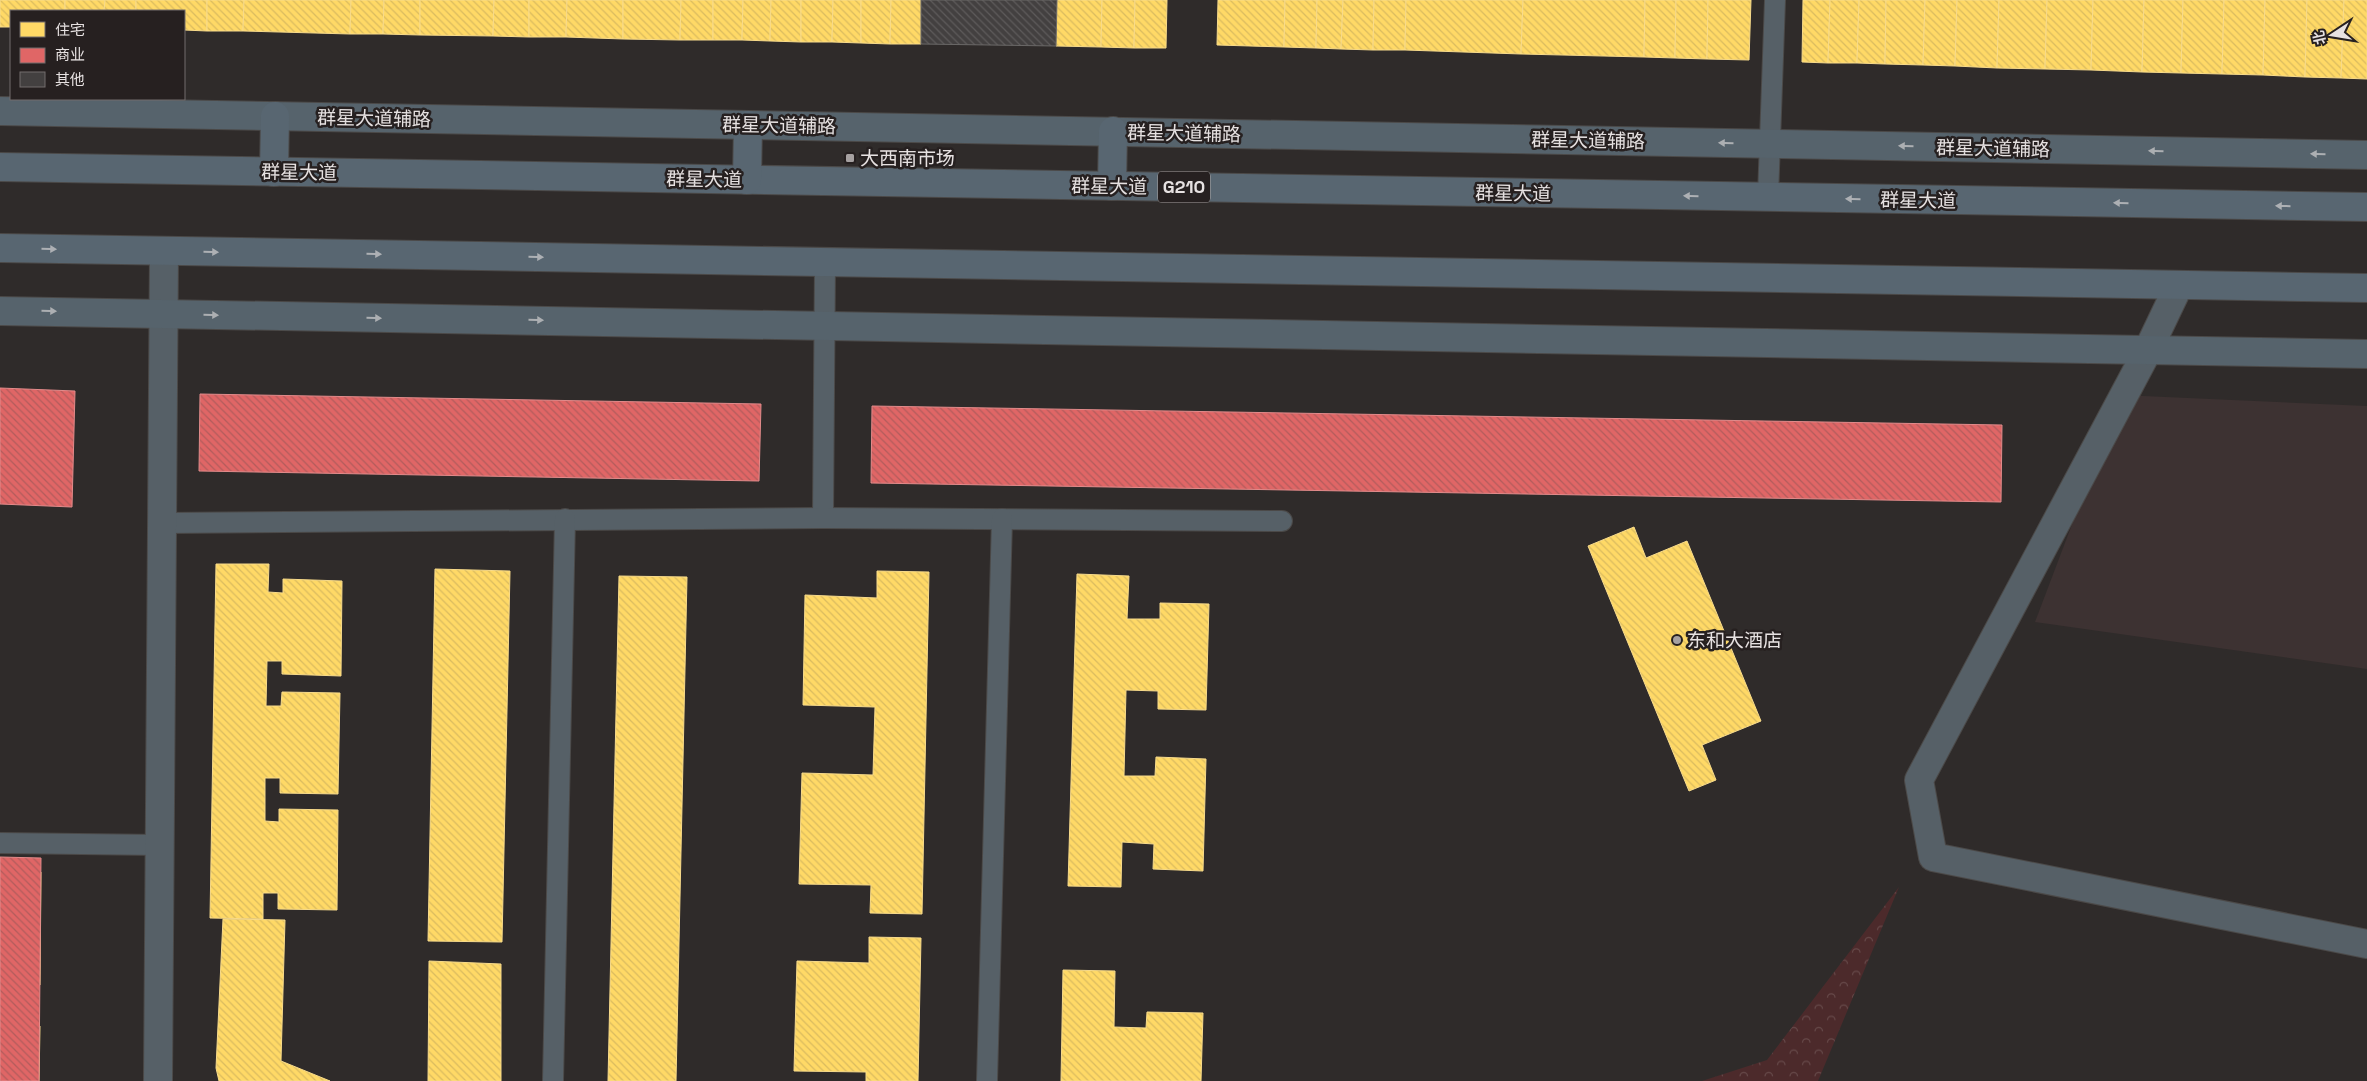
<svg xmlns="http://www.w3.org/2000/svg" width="2367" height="1081" viewBox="0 0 2367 1081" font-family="'Space Grotesk','Noto Sans SC',sans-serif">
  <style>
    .built { fill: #3d3232 }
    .forest { fill: url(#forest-crowns) }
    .homes { fill: url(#homes-back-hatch); stroke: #f8db8b }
    .shops { fill: url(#shops-back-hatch); stroke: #e28b8b }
    .building { fill: url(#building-back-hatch); stroke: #6a6867 }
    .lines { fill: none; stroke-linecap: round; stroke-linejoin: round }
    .lane-casing { stroke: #4b4948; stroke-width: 22 }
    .street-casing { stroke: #4b4948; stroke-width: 30 }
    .secondary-casing { stroke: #4b4948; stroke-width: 30 }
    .highway-casing { stroke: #4b4948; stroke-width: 30 }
    .lane { stroke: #566067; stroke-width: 20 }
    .street { stroke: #566067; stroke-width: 28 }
    .secondary { stroke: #56636c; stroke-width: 28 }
    .highway { stroke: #586671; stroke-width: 28 }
    .oneway { fill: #acafb2 }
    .oneway2 { fill: #adb0b4 }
    .poi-dot { fill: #a6a1a1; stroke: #262020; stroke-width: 2 }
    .labels { text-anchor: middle; stroke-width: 5; stroke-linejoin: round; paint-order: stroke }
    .shield { fill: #262020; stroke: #aca7a7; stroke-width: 1 }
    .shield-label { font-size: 18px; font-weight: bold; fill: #e6e1e1 }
    .street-label { font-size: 19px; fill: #e6e1e1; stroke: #262020 }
    .poi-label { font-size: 19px; fill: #e6e1e1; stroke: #262020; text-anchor: start }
  </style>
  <defs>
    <pattern id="forest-crowns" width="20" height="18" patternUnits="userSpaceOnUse" patternTransform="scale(1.25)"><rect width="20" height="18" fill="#4c2a2b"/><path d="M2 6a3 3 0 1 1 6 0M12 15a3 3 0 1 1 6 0" fill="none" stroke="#664949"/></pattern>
    <pattern id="homes-back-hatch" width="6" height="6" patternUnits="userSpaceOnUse" patternTransform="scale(1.25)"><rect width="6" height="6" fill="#ffd966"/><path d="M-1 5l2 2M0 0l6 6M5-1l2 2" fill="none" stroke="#dabb5f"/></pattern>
    <pattern id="shops-back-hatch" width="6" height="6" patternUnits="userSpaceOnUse" patternTransform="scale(1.25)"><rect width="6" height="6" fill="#e06666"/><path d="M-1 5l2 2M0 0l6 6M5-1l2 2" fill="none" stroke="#b25c5c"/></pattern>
    <pattern id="building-back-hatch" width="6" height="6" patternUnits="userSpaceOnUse" patternTransform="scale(1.25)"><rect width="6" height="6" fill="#434040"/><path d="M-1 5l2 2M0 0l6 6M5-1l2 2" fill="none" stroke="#5e5b5b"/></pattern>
  </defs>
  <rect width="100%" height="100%" fill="#2f2b2a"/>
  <polygon class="built" points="2121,395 2367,406 2367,669 2035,622"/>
  <polygon class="forest" points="1899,887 1818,1081 1702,1081 1767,1060"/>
  <g class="homes">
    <polygon points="0,0 65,0 65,11 11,11 11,27 0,27"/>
    <polygon points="65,0 105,0 104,11 65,11"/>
    <polygon points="105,0 136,0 136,11 104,11"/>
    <polygon points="136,0 207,0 207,31 184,30 184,11 136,11"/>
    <polygon points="207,0 244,0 243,31 207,31"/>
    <polygon points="244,0 351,0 350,34 243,31"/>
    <polygon points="351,0 384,0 383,34 350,34"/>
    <polygon points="384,0 420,0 420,35 383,34"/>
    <polygon points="420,0 494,0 493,36 420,35"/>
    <polygon points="494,0 529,0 529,37 493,36"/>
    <polygon points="529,0 567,0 566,37 529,37"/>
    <polygon points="567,0 623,0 623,39 566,37"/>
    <polygon points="623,0 681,0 680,40 623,39"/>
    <polygon points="681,0 713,0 713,40 680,40"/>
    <polygon points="713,0 743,0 742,40 713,40"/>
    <polygon points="743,0 771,0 770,41 742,40"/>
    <polygon points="771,0 801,0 801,42 770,41"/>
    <polygon points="801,0 833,0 832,42 801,42"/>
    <polygon points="833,0 861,0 861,43 832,42"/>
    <polygon points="861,0 891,0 890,44 861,43"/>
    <polygon points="891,0 921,0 921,44 890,44"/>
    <polygon points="1057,0 1102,0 1101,47 1056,46"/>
    <polygon points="1102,0 1135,0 1134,48 1101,47"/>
    <polygon points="1135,0 1167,0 1166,48 1134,48"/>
    <polygon points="1218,0 1285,0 1284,47 1217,45"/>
    <polygon points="1285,0 1317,0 1316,48 1284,47"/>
    <polygon points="1317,0 1343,0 1341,49 1316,48"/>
    <polygon points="1343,0 1374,0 1373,50 1341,49"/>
    <polygon points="1374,0 1406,0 1405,50 1373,50"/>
    <polygon points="1406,0 1523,0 1521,54 1405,50"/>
    <polygon points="1523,0 1645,0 1644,57 1521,54"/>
    <polygon points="1645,0 1676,0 1675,58 1644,57"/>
    <polygon points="1676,0 1708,0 1707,59 1675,58"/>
    <polygon points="1708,0 1751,0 1749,60 1707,59"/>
    <polygon points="1803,0 1830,0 1828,63 1802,62"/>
    <polygon points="1830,0 1859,0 1857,63 1828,63"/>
    <polygon points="1859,0 1886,0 1885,64 1857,63"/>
    <polygon points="1886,0 1925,0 1923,65 1885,64"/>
    <polygon points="1925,0 1957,0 1955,66 1923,65"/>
    <polygon points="1957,0 1999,0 1997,68 1955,66"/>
    <polygon points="1999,0 2047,0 2045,69 1997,68"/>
    <polygon points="2047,0 2093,0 2091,70 2045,69"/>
    <polygon points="2093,0 2144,0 2142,72 2091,70"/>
    <polygon points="2144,0 2183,0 2181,73 2142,72"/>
    <polygon points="2183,0 2224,0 2222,74 2181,73"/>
    <polygon points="2224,0 2265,0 2263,75 2222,74"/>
    <polygon points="2265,0 2307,0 2305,77 2263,75"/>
    <polygon points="2307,0 2344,0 2341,78 2305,77"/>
    <polygon points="2344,0 2367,0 2367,79 2341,78"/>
    <polygon points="1634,527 1646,558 1687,541 1761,721 1702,745 1716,780 1689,791 1588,546"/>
    <polygon points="216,564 269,564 268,592 283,593 283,579 342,581 341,676 282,674 282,661 267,661 266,706 281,706 282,692 340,693 338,794 280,793 280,778 265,778 265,821 279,822 279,809 338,810 337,910 278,909 278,893 263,893 263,919 210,918"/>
    <polygon points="435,569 510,571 502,942 428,941"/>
    <polygon points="877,571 929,572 922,914 870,913 871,885 799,884 802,773 873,775 875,707 803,705 805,595 877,598"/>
    <polygon points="1077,574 1129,576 1127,619 1160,619 1160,603 1209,604 1206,710 1158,709 1158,691 1126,690 1124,776 1155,776 1156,757 1206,759 1203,871 1153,869 1154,844 1122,842 1121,887 1068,886"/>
    <polygon points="619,576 687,577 676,1081 608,1081"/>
    <polygon points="0,872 41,872 40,985 0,984"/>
    <polygon points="223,919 285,920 281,1061 330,1081 219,1081 216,1068"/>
    <polygon points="869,937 921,938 918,1081 866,1081 866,1072 794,1071 797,961 869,963"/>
    <polygon points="429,961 501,964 501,1081 428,1081"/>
    <polygon points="1063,970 1115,971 1114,1027 1146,1028 1147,1012 1203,1013 1201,1081 1061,1081"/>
    <polygon points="0,1026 40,1026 39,1081 0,1081"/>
  </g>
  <g class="shops">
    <polygon points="0,388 75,391 72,507 0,504"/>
    <polygon points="200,394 761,404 759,481 199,471"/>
    <polygon points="872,406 2002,425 2001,502 871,483"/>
    <polygon points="0,857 41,858 39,1081 0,1081"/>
  </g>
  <polygon class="building" points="921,0 1057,0 1056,46 921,44"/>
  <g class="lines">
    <defs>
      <g id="lane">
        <polyline points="1768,197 1775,0"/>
        <polyline points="823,518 825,262"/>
        <polyline points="162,523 823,518 1282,521"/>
        <polyline points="0,843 159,845"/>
        <polyline points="553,1081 565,519"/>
        <polyline points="987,1081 1002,519"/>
      </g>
      <g id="street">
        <polyline points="2179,285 2148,350 1919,780 1933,857 2367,944"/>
        <polyline points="158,1081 164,251"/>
      </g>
      <g id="secondary">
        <polyline points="0,111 2367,155"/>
        <polyline points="0,311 2367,354"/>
      </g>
      <g id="highway">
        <polyline points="0,167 2367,207"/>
        <polyline points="274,172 275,116"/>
        <polyline points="747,180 748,125"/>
        <polyline points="1112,186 1113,131"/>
        <polyline points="0,248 2367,288"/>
      </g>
    </defs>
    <use href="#lane" class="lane-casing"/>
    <use href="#street" class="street-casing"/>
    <use href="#secondary" class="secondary-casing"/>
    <use href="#highway" class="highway-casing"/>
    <use href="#lane" class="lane"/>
    <use href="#street" class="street"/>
    <use href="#secondary" class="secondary"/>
    <use href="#highway" class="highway"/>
  </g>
  <defs><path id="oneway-solid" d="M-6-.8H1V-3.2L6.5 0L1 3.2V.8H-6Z" transform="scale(1.25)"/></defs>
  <g class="oneway">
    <use href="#oneway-solid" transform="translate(1726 143) rotate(-179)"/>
    <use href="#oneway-solid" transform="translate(1906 146) rotate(-179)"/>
    <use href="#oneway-solid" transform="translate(2156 151) rotate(-179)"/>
    <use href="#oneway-solid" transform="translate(2318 154) rotate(-179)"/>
    <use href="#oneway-solid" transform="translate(49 311) rotate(1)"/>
    <use href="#oneway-solid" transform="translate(211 315) rotate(1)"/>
    <use href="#oneway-solid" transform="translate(374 318) rotate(1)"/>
    <use href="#oneway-solid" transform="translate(536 320) rotate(1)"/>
  </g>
  <g class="oneway2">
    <use href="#oneway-solid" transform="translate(1691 196) rotate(-179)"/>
    <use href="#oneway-solid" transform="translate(1853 199) rotate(-179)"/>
    <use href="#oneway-solid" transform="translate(2121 203) rotate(-179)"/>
    <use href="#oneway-solid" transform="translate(2283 206) rotate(-179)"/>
    <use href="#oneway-solid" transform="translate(49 249) rotate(1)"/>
    <use href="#oneway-solid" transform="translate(211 252) rotate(1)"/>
    <use href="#oneway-solid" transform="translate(374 254) rotate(1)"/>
    <use href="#oneway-solid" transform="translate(536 257) rotate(1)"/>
  </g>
  <g class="poi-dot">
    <rect x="845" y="153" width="10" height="10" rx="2.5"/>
    <circle cx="1677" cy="640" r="5"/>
  </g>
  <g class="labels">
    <rect class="shield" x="1158" y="171.5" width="52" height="31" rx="4"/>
    <g class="shield-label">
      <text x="1184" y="193">G210</text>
    </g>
    <g class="street-label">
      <text transform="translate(374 118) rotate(1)" y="7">群星大道辅路</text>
      <text transform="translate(779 125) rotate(1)" y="7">群星大道辅路</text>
      <text transform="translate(1184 133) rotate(1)" y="7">群星大道辅路</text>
      <text transform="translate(1588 140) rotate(1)" y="7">群星大道辅路</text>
      <text transform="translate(1993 148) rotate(1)" y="7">群星大道辅路</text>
      <text transform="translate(299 172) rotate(1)" y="7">群星大道</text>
      <text transform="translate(704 179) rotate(1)" y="7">群星大道</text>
      <text transform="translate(1109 186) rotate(1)" y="7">群星大道</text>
      <text transform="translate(1513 193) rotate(1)" y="7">群星大道</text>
      <text transform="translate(1918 200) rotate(1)" y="7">群星大道</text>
    </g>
    <g class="poi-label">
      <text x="860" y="165">大西南市场</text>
      <text x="1687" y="647">东和大酒店</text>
    </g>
  </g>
  <rect x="10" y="10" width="175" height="90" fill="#262020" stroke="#736d6d"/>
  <rect x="20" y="22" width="25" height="15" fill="#ffd966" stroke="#736d6d"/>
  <text x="55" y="35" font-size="15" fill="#e6e1e1">住宅</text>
  <rect x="20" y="48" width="25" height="15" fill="#e06666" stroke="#736d6d"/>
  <text x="55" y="60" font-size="15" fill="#e6e1e1">商业</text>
  <rect x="20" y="72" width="25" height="15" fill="#434040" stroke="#736d6d"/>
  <text x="55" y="85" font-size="15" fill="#e6e1e1">其他</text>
  <g transform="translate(2332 35) rotate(258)" stroke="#262020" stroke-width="4" paint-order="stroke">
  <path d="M0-4L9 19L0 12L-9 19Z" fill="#e6e1e1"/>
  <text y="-8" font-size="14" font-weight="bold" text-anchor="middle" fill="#e6e1e1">北</text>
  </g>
</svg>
